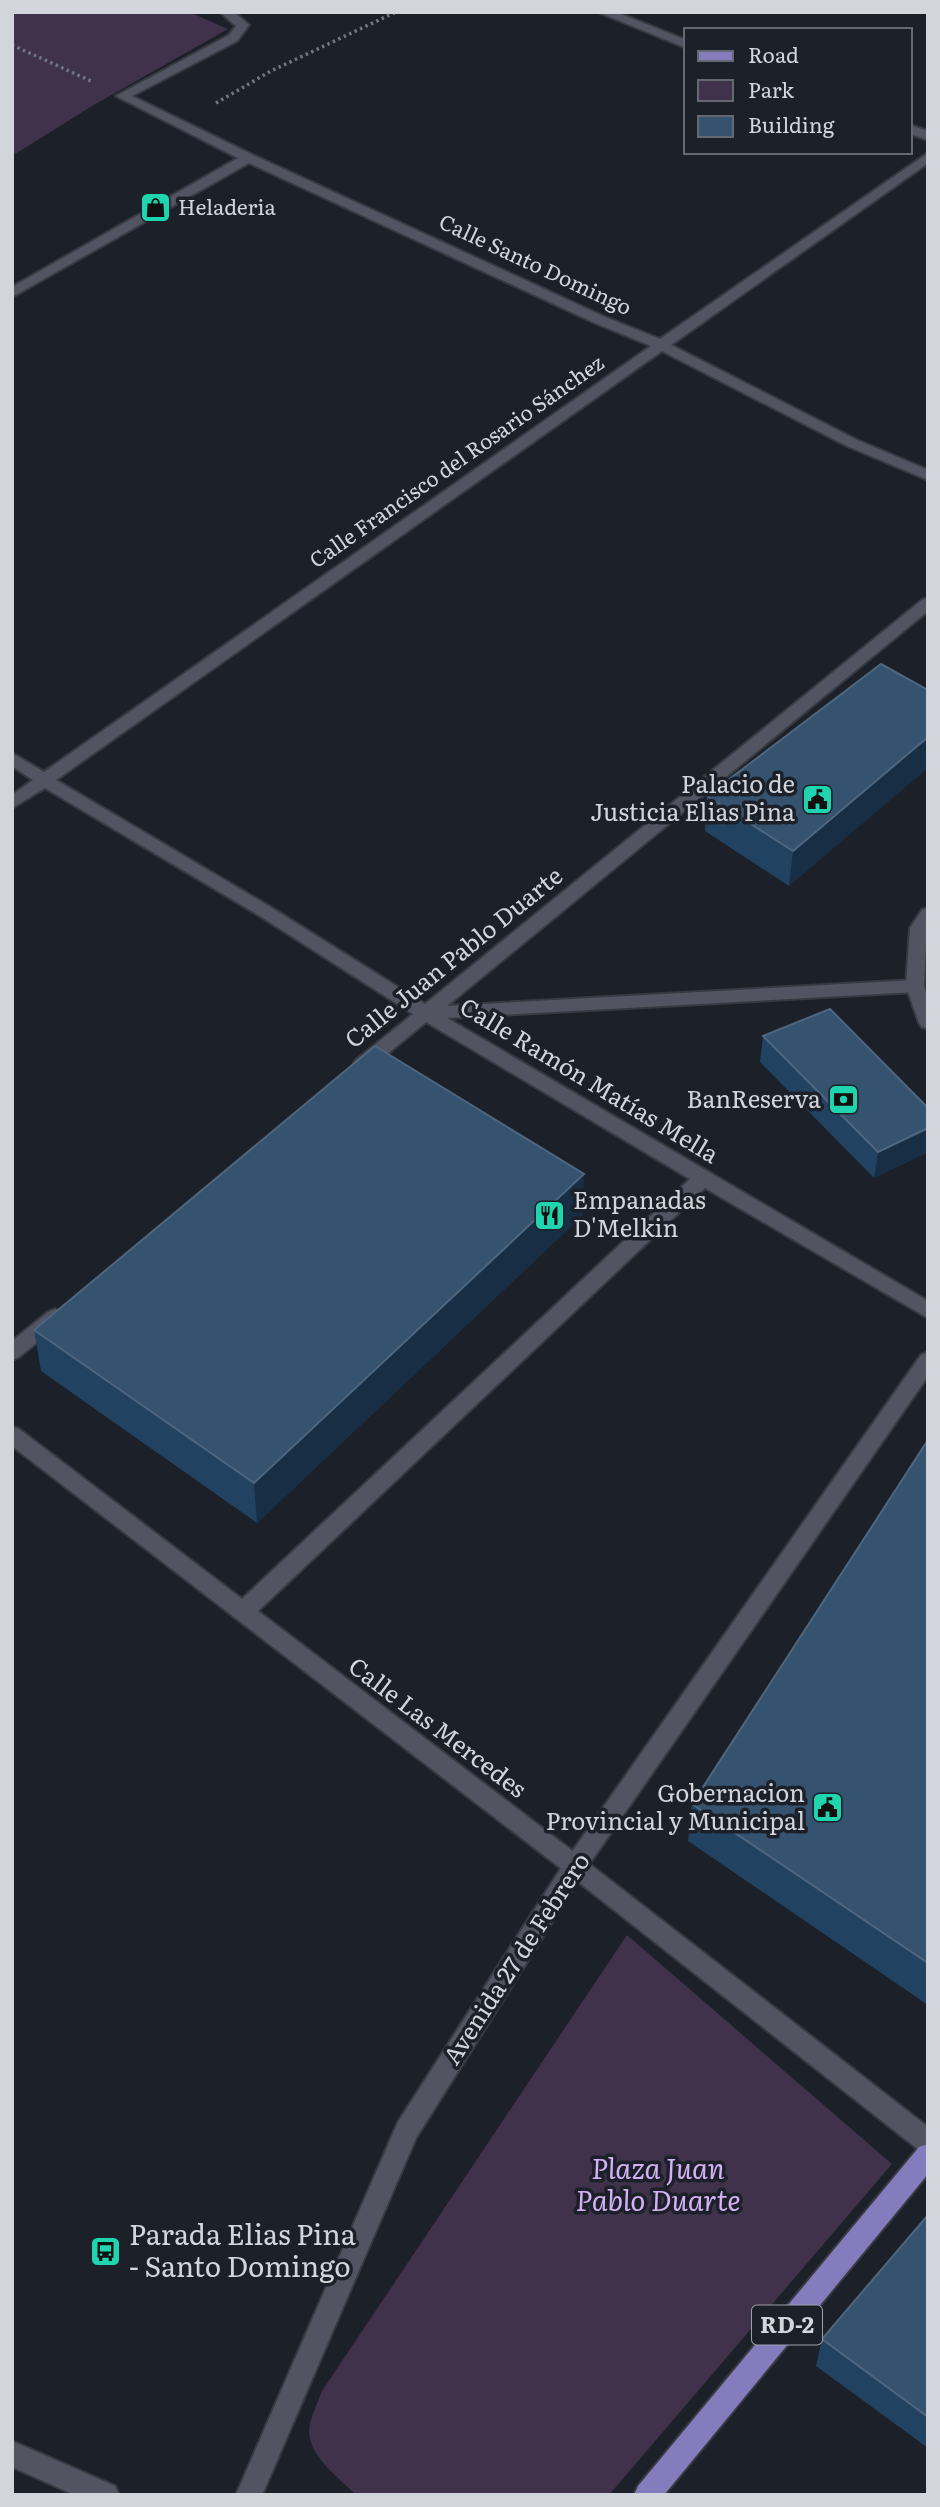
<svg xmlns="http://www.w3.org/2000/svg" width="940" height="2507" viewBox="0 0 940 2507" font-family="Literata,serif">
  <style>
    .green { fill: #3f324a }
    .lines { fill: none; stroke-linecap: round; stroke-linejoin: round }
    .minor-casing { stroke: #383a42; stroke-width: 4 }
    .tertiary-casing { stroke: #383a42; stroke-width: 4 }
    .primary-casing { stroke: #383a42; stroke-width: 4 }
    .path { stroke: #73767e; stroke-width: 3.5; stroke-dasharray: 2.5 3.5; stroke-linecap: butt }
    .minor { fill: #525561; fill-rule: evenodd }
    .tertiary { fill: #525561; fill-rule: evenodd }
    .primary { fill: #847cbc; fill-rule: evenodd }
    .wall { fill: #224261 }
    .shaded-wall { fill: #182e45 }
    .building { fill: #35526e; stroke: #4e667f; stroke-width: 2 }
    .labels { text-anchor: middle; stroke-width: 7; stroke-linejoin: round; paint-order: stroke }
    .far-poi-label { font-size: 21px; fill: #d2d5db; stroke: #1c2029; text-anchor: start }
    .far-street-label { font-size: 21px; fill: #d2d5db; stroke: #1c2029 }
    .shield { fill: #1c2029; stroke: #9b9fa6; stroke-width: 2 }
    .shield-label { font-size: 23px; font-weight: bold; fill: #d2d5db }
    .poi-label { font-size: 24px; fill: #d2d5db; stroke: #1c2029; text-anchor: end }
    .street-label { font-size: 24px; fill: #d2d5db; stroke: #1c2029 }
    .near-park-label { font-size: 28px; font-style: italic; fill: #d5b0f4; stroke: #1c2029 }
    .near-poi-label { font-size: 28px; fill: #d2d5db; stroke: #1c2029; text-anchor: start }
  </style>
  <rect width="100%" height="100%" fill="#1c2029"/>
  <g class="green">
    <polygon points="12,12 189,12 228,29 92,106 12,156"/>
    <path d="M 627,1935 L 892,2164 L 609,2495 L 356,2495 C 337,2476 303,2452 310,2423 C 313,2412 318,2401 322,2391 Z"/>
  </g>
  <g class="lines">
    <defs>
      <g id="minor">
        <polygon points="220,12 234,12 249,25 237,41 132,96 253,155 605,317 660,339 928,153 928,163 671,345 857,440 928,470 928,480 847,446 662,351 56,780 272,908 425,1004 922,600 928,598 928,611 447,1006 915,980 921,982 924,986 921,990 915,992 447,1018 928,1301 928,1318 705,1188 258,1611 583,1859 928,2127 928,2153 919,2150 567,1873 12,1446 12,1427 19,1429 242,1599 690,1179 426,1022 368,1070 356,1070 353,1065 356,1060 413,1014 260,916 45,788 12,808 12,795 33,780 12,766 12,753 44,772 651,346 595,323 249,163 12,297 12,287 238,158 116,96 229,35 236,26"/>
        <polygon points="598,12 616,12 686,40 686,48"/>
        <polygon points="910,125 928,131 928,140 910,134"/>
        <polygon points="55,1309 62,1312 65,1317 62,1322 19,1357 12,1360 12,1341 48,1312"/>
      </g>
      <g id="tertiary">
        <polygon points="928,908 924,986 928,997 928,1029 922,1027 919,1023 906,986 910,928 922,910"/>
        <polygon points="928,1352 928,1376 583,1873 416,2138 262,2495 236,2495 398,2122 567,1859 921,1355"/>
        <polygon points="12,2441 115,2486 119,2495 75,2495 12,2467"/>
      </g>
      <polygon id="primary" points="928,2144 928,2174 664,2495 634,2495 638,2486 919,2147"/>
    </defs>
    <use href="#minor" class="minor-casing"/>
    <use href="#tertiary" class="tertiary-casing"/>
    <use href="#primary" class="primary-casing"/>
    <g class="path">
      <polyline points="12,45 93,82"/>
      <polyline points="216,103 271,71 396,12"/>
    </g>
    <use href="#minor" class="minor"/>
    <use href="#tertiary" class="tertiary"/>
    <use href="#primary" class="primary"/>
  </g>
  <g class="wall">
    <polygon points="928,690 789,886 705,831 707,796"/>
    <polygon points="763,1036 928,1108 928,1152 874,1178 760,1062"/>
    <polygon points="583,1215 257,1523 41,1371 34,1330"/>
    <polygon points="928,1440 928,2005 688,1841 692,1804"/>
    <polygon points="928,2215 928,2448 816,2366 822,2339"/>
  </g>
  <g class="shaded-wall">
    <polygon points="928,737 928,768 789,886 793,851"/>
    <polygon points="928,1128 928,1152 874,1178 878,1152"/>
    <polygon points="584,1174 583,1215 257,1523 254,1483"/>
  </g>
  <g class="building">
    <polygon points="881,664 928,690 928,737 793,851 707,796"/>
    <polygon points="830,1009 928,1108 928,1128 878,1152 763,1036"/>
    <polygon points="375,1046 584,1174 254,1483 34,1330"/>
    <polygon points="928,1440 928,1963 692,1804"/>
    <polygon points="928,2215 928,2417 822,2339"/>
  </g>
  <defs>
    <symbol id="shop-square" viewBox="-11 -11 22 22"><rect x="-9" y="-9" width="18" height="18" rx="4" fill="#1fd5b0" stroke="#1c2029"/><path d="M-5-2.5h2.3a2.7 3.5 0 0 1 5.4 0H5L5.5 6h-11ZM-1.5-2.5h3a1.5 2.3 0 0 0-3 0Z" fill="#111"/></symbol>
    <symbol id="civic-square" viewBox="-11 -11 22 22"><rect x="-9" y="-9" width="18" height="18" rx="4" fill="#1fd5b0" stroke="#1c2029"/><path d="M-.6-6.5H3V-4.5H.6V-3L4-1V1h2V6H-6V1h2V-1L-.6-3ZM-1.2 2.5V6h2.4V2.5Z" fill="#111"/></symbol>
    <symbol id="bank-square" viewBox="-11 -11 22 22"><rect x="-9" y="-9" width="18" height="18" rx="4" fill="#1fd5b0" stroke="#1c2029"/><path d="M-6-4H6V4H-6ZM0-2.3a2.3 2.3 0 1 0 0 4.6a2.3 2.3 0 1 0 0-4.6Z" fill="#111"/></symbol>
    <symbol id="restaurant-square" viewBox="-11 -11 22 22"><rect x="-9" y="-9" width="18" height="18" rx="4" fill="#1fd5b0" stroke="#1c2029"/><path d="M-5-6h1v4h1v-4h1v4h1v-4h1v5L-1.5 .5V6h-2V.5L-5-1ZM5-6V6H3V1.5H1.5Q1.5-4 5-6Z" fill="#111"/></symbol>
    <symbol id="bus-square" viewBox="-11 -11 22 22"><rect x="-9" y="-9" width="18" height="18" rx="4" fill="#1fd5b0" stroke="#1c2029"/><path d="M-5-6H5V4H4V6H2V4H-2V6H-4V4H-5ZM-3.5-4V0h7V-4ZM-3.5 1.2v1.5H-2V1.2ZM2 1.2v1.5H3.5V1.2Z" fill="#111"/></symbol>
  </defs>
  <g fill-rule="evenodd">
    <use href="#shop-square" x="138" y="190" width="35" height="35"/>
    <use href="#civic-square" x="800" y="782" width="35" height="35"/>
    <use href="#bank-square" x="826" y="1082" width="35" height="35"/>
    <use href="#restaurant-square" x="532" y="1198" width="35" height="35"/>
    <use href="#civic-square" x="810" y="1790" width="35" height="35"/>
    <use href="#bus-square" x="88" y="2234" width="35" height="35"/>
  </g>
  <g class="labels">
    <g class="far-poi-label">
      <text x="178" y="215">Heladeria</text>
    </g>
    <g class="far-street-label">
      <text transform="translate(535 265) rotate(25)" y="7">Calle Santo Domingo</text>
      <text transform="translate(457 462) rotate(-35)" y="7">Calle Francisco del Rosario Sánchez</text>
    </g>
    <rect class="shield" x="752" y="2305.5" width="70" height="39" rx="5"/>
    <g class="shield-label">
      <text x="787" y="2333">RD-2</text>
    </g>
    <g class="poi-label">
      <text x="795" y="793">Palacio de<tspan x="795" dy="28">Justicia Elias Pina</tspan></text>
      <text x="821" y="1108">BanReserva</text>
      <text x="573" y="1209" text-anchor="start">Empanadas<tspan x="573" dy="28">D'Melkin</tspan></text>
      <text x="805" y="1802">Gobernacion<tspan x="805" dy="28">Provincial y Municipal</tspan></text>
    </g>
    <g class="street-label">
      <text transform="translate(454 958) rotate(-39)" y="8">Calle Juan Pablo Duarte</text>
      <text transform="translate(589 1081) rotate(31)" y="8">Calle Ramón Matías Mella</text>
      <text transform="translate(437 1728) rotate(37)" y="8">Calle Las Mercedes</text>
      <text transform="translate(517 1959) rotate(-57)" y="8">Avenida 27 de Febrero</text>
    </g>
    <g class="near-park-label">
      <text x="658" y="2179">Plaza Juan<tspan x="658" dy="32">Pablo Duarte</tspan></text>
    </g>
    <g class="near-poi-label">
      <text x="129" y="2245">Parada Elias Pina<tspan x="129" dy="32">- Santo Domingo</tspan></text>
    </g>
  </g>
  <rect width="940" height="2507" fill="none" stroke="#d2d5db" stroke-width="28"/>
  <rect x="684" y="28" width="228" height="126" fill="#1c2029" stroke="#656870" stroke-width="2"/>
  <rect x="698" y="51" width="35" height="10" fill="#847cbc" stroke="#656870" stroke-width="2"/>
  <text x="748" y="63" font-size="21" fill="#d2d5db">Road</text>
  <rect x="698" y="80" width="35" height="21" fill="#3f324a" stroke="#656870" stroke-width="2"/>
  <text x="748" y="98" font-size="21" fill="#d2d5db">Park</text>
  <rect x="698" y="116" width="35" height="21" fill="#35526e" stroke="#656870" stroke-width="2"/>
  <text x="748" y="133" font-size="21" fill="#d2d5db">Building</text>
</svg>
